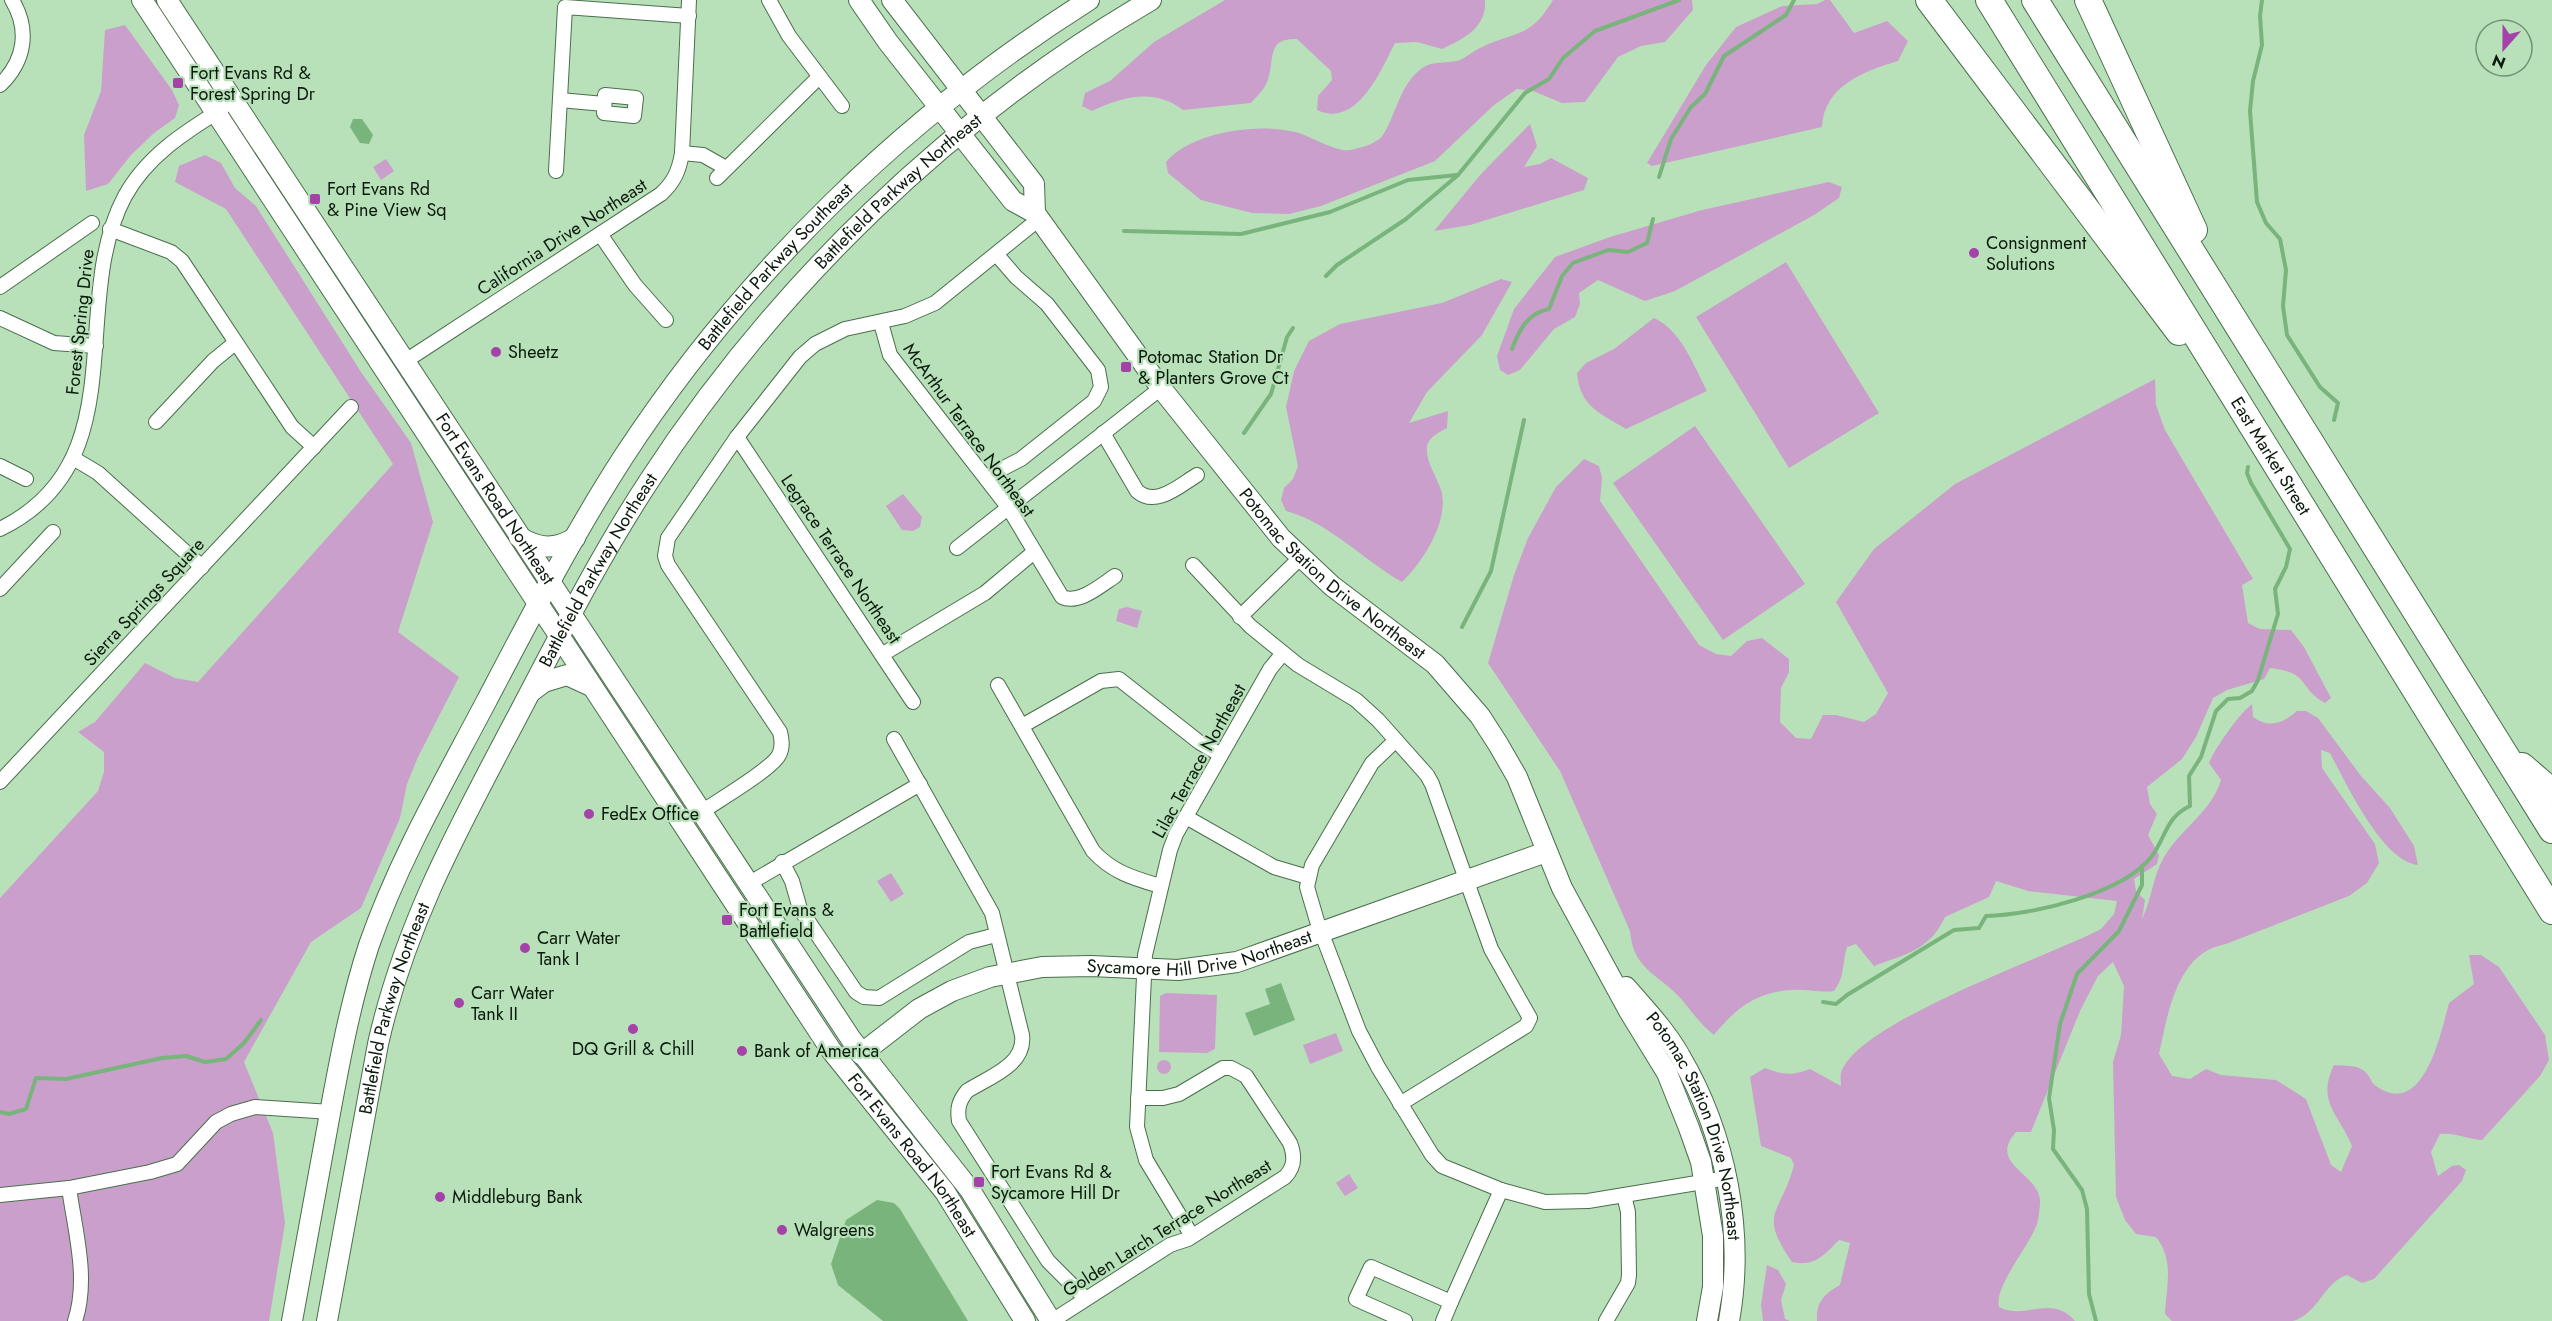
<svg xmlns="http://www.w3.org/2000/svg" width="2552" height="1321" viewBox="0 0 2552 1321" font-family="Jost,sans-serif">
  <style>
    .green { fill: #cb9fcb }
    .water { fill: #78b47c }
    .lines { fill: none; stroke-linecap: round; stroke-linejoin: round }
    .stream { stroke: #78b47c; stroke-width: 4 }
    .street-casing { stroke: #4a6e4c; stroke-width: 16 }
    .secondary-casing { stroke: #4a6e4c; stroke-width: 22 }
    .highway-casing { stroke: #4a6e4c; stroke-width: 28 }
    .street { stroke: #fff; stroke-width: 14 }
    .secondary { stroke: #fff; stroke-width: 20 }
    .highway { stroke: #fff; stroke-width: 26 }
    .poi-dot { fill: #a542a9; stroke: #b8e1ba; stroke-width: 2 }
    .labels { text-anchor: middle; stroke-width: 4.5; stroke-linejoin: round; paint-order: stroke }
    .poi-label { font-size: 18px; fill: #0a190b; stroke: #b8e1ba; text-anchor: start }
    .street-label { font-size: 18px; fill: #0a190b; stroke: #b8e1ba }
  </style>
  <rect width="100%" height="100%" fill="#b8e1ba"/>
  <g class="green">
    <path d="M 1225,0 L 1485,0 C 1487,28 1463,39 1442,49 L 1417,42 L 1395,43 C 1381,70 1357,129 1317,110 L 1318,96 L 1332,80 L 1331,71 L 1297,39 C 1266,38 1275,59 1268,79 C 1266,88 1257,96 1251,103 L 1183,110 C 1155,88 1123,96 1092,111 L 1082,106 L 1085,93 L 1110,81 L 1154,42 Z"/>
    <path d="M 1553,0 L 1692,0 L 1693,10 L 1665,42 L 1641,46 L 1618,57 L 1585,102 L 1562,103 L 1533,91 L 1517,89 L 1494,105 L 1435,161 L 1321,206 L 1289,214 L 1252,213 L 1201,200 L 1168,173 L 1166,162 C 1192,131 1262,122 1299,133 C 1311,137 1339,153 1350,150 C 1360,148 1377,144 1383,135 C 1397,113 1399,86 1421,69 C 1432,60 1448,64 1460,60 C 1467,57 1473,51 1480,48 C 1516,30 1529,40 1553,0 Z"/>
    <path d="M 1825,0 L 1830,0 L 1854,33 L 1887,21 L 1908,41 L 1898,61 C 1864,71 1824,86 1822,127 L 1652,166 L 1647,163 L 1706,65 L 1736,27 L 1782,6 L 1817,4 Z"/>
    <polygon points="125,25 172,90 179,105 175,118 154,133 131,155 108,184 86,191 84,135 101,91 105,30"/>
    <polygon points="1530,124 1537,146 1524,167 1540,164 1551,158 1588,178 1584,190 1470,225 1434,231 1481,174"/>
    <polygon points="205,155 221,163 235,188 256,206 361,372 411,443 433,522 398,632 459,677 418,757 407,784 400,818 361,908 311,942 244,1062 273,1133 285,1223 269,1321 0,1321 0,898 98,791 104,772 104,752 78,732 95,722 145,663 175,678 198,682 393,464 226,209 175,182 179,166"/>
    <polygon points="386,159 394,171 381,180 373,167"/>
    <polygon points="1829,182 1842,187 1839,198 1814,215 1675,291 1645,301 1598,280 1579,293 1580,304 1575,317 1554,329 1520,370 1508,375 1500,370 1497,356 1514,309 1555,257 1610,237 1702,210"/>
    <polygon points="1786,262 1879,413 1789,468 1696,317"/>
    <path d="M 1501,279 L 1512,282 L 1482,335 L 1427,392 L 1409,423 L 1448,411 L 1447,428 C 1438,433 1426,438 1427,451 C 1427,463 1437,478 1441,490 C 1450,520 1423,562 1402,582 C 1363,560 1330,523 1286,511 L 1281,500 L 1284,488 L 1293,479 L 1298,466 L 1286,407 L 1294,371 L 1309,341 L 1340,324 L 1442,303 Z"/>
    <path d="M 1654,318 C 1681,330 1694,366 1707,391 L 1626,429 C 1600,413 1580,407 1577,373 L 1586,363 L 1614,349 Z"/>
    <path d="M 2155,379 L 2156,405 L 2165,430 L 2253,579 L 2242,585 L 2248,623 L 2260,629 L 2291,630 L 2304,647 L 2331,698 L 2325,703 C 2297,688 2312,673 2270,668 L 2264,679 L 2227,690 L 2213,698 L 2196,737 L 2182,759 L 2147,787 L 2150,804 L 2157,814 L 2148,835 L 2159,855 L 2157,864 L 2134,879 L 2136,891 L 2145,900 L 2142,919 C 2152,900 2153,873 2166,854 C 2184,826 2211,812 2221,780 L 2209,763 C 2215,748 2239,714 2252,704 L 2253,717 C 2270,729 2283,723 2297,711 L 2306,711 L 2318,718 L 2361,776 L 2390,808 L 2414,846 L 2418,865 C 2382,861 2346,783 2330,753 L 2321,750 L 2322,768 L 2375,844 L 2379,863 L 2367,883 L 2349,896 L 2226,944 C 2177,952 2168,1013 2159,1054 L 2172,1076 L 2190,1079 L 2206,1069 L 2221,1075 L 2276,1080 L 2306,1099 L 2331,1165 L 2341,1172 L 2352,1146 C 2339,1114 2316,1102 2334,1065 C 2347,1066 2360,1064 2368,1075 C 2371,1079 2372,1084 2376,1086 C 2424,1120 2441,1032 2449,1003 L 2474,984 L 2469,955 L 2481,955 L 2499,967 L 2545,1035 L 2549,1060 L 2540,1076 L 2482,1140 C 2467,1139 2454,1132 2440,1134 L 2431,1152 L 2438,1176 L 2452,1166 L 2459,1165 L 2466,1170 L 2462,1181 L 2374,1279 L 2362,1283 L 2347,1275 C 2324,1282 2318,1314 2293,1321 L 2172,1321 L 2165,1314 C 2166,1287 2175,1261 2156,1237 L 2136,1234 L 2125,1220 L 2116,1197 L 2113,1062 L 2121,1035 L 2124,986 L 2113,962 L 2098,976 L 2080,1011 L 2031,1132 L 2016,1132 C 1986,1166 2043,1173 2040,1205 C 2039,1211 2039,1218 2037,1224 C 2029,1247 1994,1286 1999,1307 C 2026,1321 2051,1293 2075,1321 L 1817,1321 C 1816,1302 1824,1294 1840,1285 L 1850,1243 L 1839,1240 C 1824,1255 1815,1267 1792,1262 C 1757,1211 1781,1215 1794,1165 L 1791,1158 L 1761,1146 L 1750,1077 L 1765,1068 C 1783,1075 1792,1076 1810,1069 L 1841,1086 C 1841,1083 1840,1076 1841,1073 C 1856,1022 2050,956 2101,929 L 2114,914 L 2117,901 L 2028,891 L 1996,881 L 1989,897 L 1945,917 C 1930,950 1906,954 1874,966 L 1856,944 L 1847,947 C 1842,963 1845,977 1834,991 C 1820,993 1806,989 1792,990 C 1756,992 1735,1009 1714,1035 C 1701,1025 1693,1013 1682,1000 C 1661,975 1633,971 1630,931 L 1560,771 L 1488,663 L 1514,575 L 1528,538 L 1556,487 L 1584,459 L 1599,466 L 1602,478 L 1600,501 L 1699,645 L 1716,654 L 1731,656 L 1747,641 L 1762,638 L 1789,659 L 1789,672 L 1781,688 L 1780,722 L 1796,738 L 1811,739 L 1823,715 L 1836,715 L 1864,722 L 1876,714 L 1888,693 L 1836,602 L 1874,549 L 1955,484 Z"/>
    <polygon points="1695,426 1805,584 1723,640 1613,483"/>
    <polygon points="903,494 922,517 920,527 913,531 902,530 886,506"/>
    <polygon points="1127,607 1142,611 1137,628 1116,621 1119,609"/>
    <polygon points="891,873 904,894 891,902 877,881"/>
    <polygon points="1166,993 1217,995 1215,1049 1207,1053 1159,1052 1160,996"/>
    <polygon points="1336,1033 1343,1051 1310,1064 1303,1045"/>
    <circle cx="1164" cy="1067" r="7"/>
    <polygon points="1349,1174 1358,1188 1345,1196 1336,1183"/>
    <polygon points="1767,1265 1778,1270 1786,1284 1781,1300 1785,1319 1790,1321 1763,1321 1761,1305"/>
  </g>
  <g class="water">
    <polygon points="353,119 362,119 373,135 369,144 360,143 350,127"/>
    <polygon points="1281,983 1295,1020 1254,1036 1245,1013 1270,1004 1265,989"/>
    <polygon points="877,1200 894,1203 900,1209 968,1321 883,1321 838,1285 831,1264 846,1220"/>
  </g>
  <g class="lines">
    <g class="stream">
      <polyline points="2262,0 2260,16 2262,45 2253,81 2250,111 2257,202 2266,223 2280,239 2286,270 2283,306 2287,335 2320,387 2338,403 2334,420"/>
      <polyline points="1659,177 1671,139 1691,107 1705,94 1724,56 1786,15 1794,0"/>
      <polyline points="1124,231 1241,234 1330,212 1408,180 1457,175"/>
      <polyline points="1326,276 1337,265 1406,219 1458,175 1525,93 1549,79 1563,58 1595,31 1679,0"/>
      <path d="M 1512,349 C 1519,330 1528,313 1549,309 L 1562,276 L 1573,263 L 1608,250 L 1628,252 L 1647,243 L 1653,219"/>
      <polyline points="1244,433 1271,394 1287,337 1293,328"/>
      <polyline points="1462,627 1491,571 1524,420"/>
      <path d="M 1823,1002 L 1836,1004 L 1847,995 L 1954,930 L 1979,928 L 1986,916 C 2032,915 2123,894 2152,856 C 2166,837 2166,817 2190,806 L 2189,776 L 2201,757 L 2216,711 L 2228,699 L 2240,698 L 2252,691 L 2258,680 L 2278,614 L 2275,589 L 2286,567 L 2290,549 L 2251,483 L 2247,473 L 2248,467"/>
      <polyline points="0,1112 9,1114 26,1109 36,1078 66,1079 162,1058 186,1056 205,1062 226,1059 244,1043 261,1020"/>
      <polyline points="2096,1321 2089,1294 2087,1209 2082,1190 2053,1149 2054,1130 2049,1098 2060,1024 2077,974 2119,931 2142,885 2142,866"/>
    </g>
    <defs>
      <g id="street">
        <polyline points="769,0 789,36 842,106"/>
        <path d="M 0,85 C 25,61 30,30 12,0"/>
        <polygon points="605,95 636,98 634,116 604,113"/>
        <polyline points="560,100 604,104"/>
        <polyline points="682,153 703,155 726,168"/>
        <polyline points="556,171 565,7 689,16"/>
        <polyline points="717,178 819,77"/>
        <polyline points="110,229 171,252 182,261 292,427 314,447"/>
        <polyline points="600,234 635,285 666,320"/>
        <polyline points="0,287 92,223"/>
        <polyline points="0,318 54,343 96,346"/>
        <path d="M 881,323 L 890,355 L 1008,507 L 1062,597 C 1079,605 1101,585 1115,576"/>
        <path d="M 404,362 L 661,194 C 674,182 679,171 682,153 L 689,0"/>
        <polyline points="156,422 213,361 235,343"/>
        <path d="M 1103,433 L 1137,491 C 1156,508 1180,485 1197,475"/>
        <polyline points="737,437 913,702"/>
        <polyline points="73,458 98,473 202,567"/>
        <polyline points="0,466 26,479"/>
        <polyline points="986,477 1021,459 1094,401 1101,387 1098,370 1047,304 1016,277 997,255"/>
        <path d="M 0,529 C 138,462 67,304 125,196 C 147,156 185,132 222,109"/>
        <polyline points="957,548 1161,388"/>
        <polyline points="1193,565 1250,626 1298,665 1356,700 1378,720 1427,775 1432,784 1491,949 1530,1018 1526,1026 1400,1104"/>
        <polyline points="0,589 53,532"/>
        <polyline points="1240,617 1300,558"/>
        <polyline points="883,654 985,593 1034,552"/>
        <path d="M 998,685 L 1093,851 C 1112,872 1133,878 1160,886"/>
        <polyline points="1022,726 1101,681 1119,679 1199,742 1221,755"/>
        <path d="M 894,739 L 992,913 L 1022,1035 C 1026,1065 989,1077 967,1091 C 959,1101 957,1108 959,1121 L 1048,1261 L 1085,1298"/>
        <polyline points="1396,740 1372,763 1312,865 1307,887 1317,921 1359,1031 1378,1067 1432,1155 1442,1166 1501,1190 1545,1202 1588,1201 1727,1178"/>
        <polyline points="0,782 351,407"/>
        <path d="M 700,813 C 717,801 771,770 779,755 C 783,747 782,740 780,732 L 668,565 L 665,556 L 668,538 L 737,437 L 800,357 L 815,344 L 845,329 L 905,316 L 935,303 L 1039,219"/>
        <polyline points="1186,817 1274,867 1308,877"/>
        <polyline points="782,862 792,881 800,909 856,992 864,997 879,998 969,942 996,935"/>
        <polyline points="748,884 920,784"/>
        <path d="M 69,1188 C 75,1231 89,1279 75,1321"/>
        <polyline points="0,1195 69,1188 150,1172 177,1164 216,1122 231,1114 255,1107 331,1112"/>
        <polyline points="1192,1236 1146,1160 1137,1127 1145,955 1170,850 1176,834 1270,669 1283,653"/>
        <polyline points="1451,1302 1501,1190"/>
        <path d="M 1052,1321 L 1170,1245 L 1188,1239 L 1285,1177 C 1295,1167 1295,1156 1290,1143 L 1246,1076 L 1231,1068 L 1223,1068 L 1179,1094 L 1163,1098 L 1138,1098"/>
        <polyline points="1405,1321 1356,1299 1371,1267 1451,1302 1443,1321"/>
        <polyline points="1606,1321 1628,1283 1629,1275 1628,1212 1624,1195"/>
      </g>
      <g id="secondary">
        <path id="s1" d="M 142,0 L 831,1050 L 945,1192 L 1025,1321"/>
        <path id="s2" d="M 167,0 L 851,1039 L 970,1190 L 1051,1321"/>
        <path id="s3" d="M 859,0 L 888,42 L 1013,201 L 1035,213 L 1161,388 L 1281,538 L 1332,586 L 1435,664 L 1480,716 L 1498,744 L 1517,777 L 1562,888 L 1629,1011 L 1667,1073 L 1689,1128 L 1701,1162 L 1713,1236 L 1713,1287 L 1707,1321"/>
        <polyline points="892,0 1034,184 1035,213"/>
        <path d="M 519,537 C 540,549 554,550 575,538"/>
        <polyline points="532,691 544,682 567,675 591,686"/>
        <path id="s4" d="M 1626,987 C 1645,1009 1666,1031 1680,1056 C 1726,1134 1745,1232 1729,1321"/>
        <path id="s5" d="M 861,1054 L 919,1009 L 952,991 L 990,977 L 1042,967 L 1091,966 L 1178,970 L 1237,962 L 1546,852"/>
        <path id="s6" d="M 292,1321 C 304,1255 316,1190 328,1124 C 339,1064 350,1003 369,945 C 399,859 445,780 487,700 C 530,618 573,535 624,456 C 743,274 905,116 1089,0"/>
        <path id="s7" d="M 327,1321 L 378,1044 C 405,924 459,827 516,719 C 558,639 599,557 649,481 C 776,286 950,117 1151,0"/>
      </g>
      <g id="highway">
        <polyline points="1929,0 2179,332"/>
        <path id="s8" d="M 1989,0 L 2552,911"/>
        <polyline points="2035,0 2552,830"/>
        <polyline points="2088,0 2194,230"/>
        <polyline points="2522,766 2552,792"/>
      </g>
    </defs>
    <use href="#street" class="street-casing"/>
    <use href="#secondary" class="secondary-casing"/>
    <use href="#highway" class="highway-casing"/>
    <use href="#street" class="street"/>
    <use href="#secondary" class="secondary"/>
    <use href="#highway" class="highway"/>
  </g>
  <g class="poi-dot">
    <rect x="172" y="77" width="12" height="12" rx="3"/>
    <rect x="309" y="193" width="12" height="12" rx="3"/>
    <circle cx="1974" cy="253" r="6"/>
    <circle cx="496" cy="352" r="6"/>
    <rect x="1120" y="361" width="12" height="12" rx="3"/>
    <circle cx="589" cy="814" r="6"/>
    <rect x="721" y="914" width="12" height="12" rx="3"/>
    <circle cx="525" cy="948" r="6"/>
    <circle cx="459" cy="1003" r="6"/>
    <circle cx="633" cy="1029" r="6"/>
    <circle cx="742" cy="1051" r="6"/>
    <rect x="973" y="1176" width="12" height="12" rx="3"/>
    <circle cx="440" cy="1197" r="6"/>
    <circle cx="782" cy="1230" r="6"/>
  </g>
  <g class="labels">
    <g class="poi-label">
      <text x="190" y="79">Fort Evans Rd &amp;<tspan x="190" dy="21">Forest Spring Dr</tspan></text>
      <text x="327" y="195">Fort Evans Rd<tspan x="327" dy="21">&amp; Pine View Sq</tspan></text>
      <text x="1986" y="249">Consignment<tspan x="1986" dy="21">Solutions</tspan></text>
      <text x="508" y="358">Sheetz</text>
      <text x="1138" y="363">Potomac Station Dr<tspan x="1138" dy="21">&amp; Planters Grove Ct</tspan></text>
      <text x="601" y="820">FedEx Office</text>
      <text x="739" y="916">Fort Evans &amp;<tspan x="739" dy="21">Battlefield</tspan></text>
      <text x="537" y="944">Carr Water<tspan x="537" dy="21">Tank I</tspan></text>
      <text x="471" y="999">Carr Water<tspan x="471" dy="21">Tank II</tspan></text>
      <text x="633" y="1055" text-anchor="middle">DQ Grill &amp; Chill</text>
      <text x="754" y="1057">Bank of America</text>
      <text x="991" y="1178">Fort Evans Rd &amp;<tspan x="991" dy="21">Sycamore Hill Dr</tspan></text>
      <text x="452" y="1203">Middleburg Bank</text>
      <text x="794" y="1236">Walgreens</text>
    </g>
    <g class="street-label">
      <text dy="6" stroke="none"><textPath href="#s7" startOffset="1292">Battlefield Parkway Northeast</textPath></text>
      <text transform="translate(562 237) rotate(-33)" y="6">California Drive Northeast</text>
      <text dy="6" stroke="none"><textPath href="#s6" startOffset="1179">Battlefield Parkway Southeast</textPath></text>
      <text transform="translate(80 322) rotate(-84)" y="6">Forest Spring Drive</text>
      <text transform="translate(969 430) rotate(54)" y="6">McArthur Terrace Northeast</text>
      <text dy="6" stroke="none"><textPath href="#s8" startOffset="536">East Market Street</textPath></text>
      <text dy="6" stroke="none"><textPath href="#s2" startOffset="597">Fort Evans Road Northeast</textPath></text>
      <text transform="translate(841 559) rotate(56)" y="6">Legrace Terrace Northeast</text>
      <text dy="6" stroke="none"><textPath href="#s7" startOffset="806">Battlefield Parkway Northeast</textPath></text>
      <text dy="6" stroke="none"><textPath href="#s3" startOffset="748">Potomac Station Drive Northeast</textPath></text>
      <text transform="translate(144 602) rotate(-47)" y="6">Sierra Springs Square</text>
      <text transform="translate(1199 761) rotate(-61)" y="6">Lilac Terrace Northeast</text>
      <text dy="6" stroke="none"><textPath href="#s5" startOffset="364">Sycamore Hill Drive Northeast</textPath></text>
      <text dy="6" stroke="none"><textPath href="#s7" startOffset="320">Battlefield Parkway Northeast</textPath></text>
      <text dy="6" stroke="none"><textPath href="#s4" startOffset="159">Potomac Station Drive Northeast</textPath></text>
      <text dy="6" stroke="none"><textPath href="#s1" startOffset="1389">Fort Evans Road Northeast</textPath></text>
      <text transform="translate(1167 1228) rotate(-32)" y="6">Golden Larch Terrace Northeast</text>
    </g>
  </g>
  <g transform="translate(2504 48) rotate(201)"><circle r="28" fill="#b8e1ba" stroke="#729174" stroke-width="1.5"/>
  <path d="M0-4.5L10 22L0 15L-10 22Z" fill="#a542a9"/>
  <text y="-9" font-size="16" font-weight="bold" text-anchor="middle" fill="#0a190b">N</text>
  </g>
</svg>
